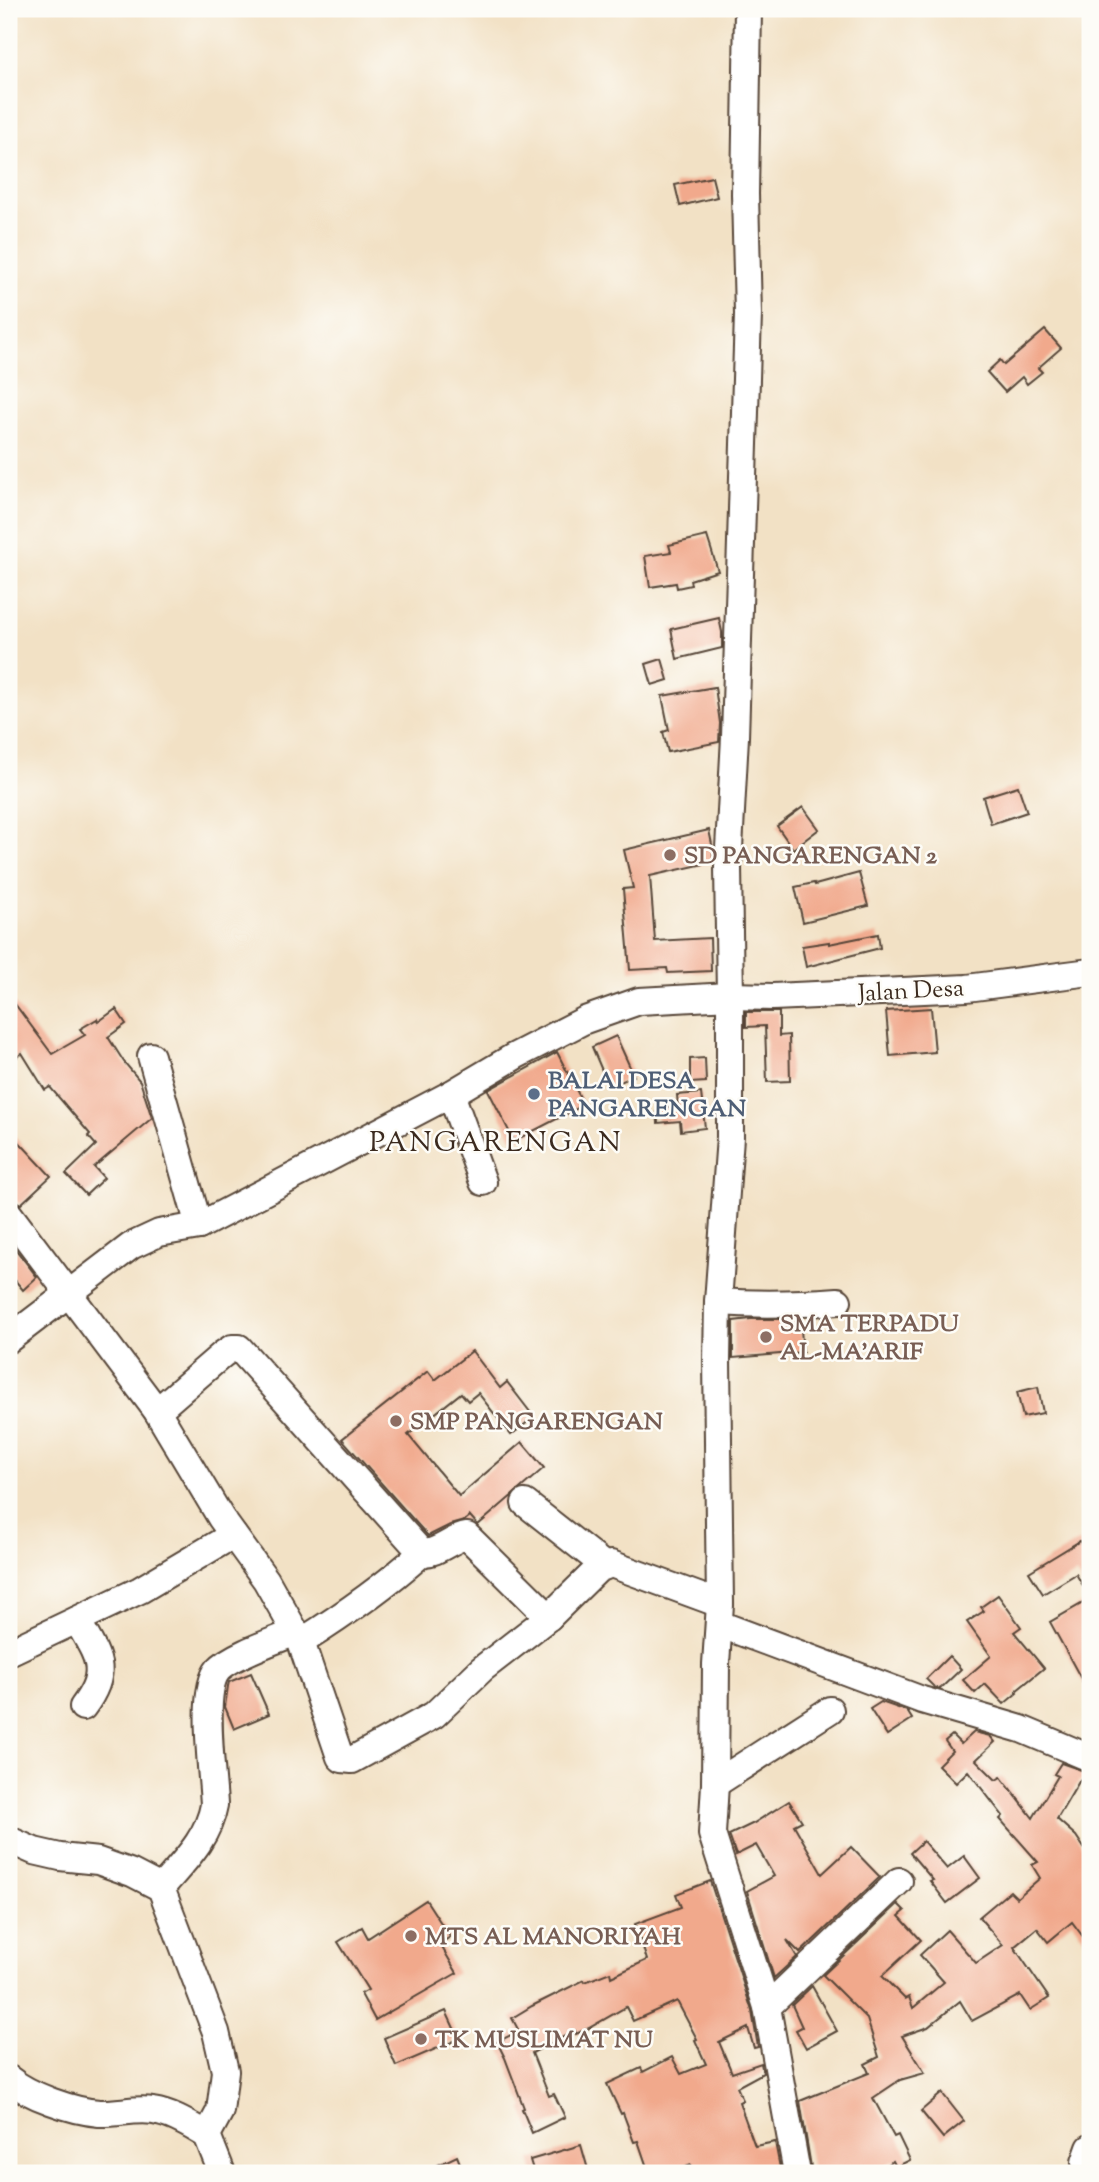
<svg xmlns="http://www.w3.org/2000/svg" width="1099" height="2182" viewBox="0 0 1099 2182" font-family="'Sorts Mill Goudy',serif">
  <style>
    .building { fill: #f1a98c }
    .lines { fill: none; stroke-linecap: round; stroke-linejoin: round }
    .minor-casing { stroke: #564537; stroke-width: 30 }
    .minor { stroke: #fff; stroke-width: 26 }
    .education-dot { fill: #8d6e63; stroke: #fdfcf7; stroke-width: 2.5 }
    .service-dot { fill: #5c6f8a; stroke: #fdfcf7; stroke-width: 2.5 }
    .labels { text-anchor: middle; stroke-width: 5; stroke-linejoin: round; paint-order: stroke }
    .education-label { font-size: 24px; font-weight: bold; fill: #785e54; stroke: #fdfcf7; text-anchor: start }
    .street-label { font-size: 24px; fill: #3b2a1e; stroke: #fdfcf7 }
    .service-label { font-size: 24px; font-weight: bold; fill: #4e5e75; stroke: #fdfcf7; text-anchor: start }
    .quarter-label { font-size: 28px; letter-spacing: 2px; fill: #3b2a1e; stroke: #fdfcf7 }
  </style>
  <rect width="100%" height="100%" fill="#fdfcf7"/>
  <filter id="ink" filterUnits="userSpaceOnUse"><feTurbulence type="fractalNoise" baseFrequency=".0143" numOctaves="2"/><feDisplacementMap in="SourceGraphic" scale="14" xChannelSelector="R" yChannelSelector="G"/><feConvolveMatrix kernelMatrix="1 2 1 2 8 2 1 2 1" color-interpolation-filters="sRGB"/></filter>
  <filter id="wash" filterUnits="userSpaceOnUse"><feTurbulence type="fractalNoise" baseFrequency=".00686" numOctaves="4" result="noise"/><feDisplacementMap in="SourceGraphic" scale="28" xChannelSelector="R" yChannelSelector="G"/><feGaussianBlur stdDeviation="1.57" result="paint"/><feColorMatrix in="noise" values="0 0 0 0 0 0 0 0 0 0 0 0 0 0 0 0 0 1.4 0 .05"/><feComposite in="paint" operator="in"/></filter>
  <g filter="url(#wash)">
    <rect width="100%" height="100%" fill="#f2e1c5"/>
    <g id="blocks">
      <g class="building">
        <polygon points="712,177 717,197 680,206 675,185"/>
        <polygon points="1045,330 1061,348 1038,368 1042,372 1027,384 1022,377 1005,392 987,372 1000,360 1004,365"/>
        <polygon points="707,536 718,571 690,580 691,585 677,588 676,583 650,587 645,556 671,552 669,545"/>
        <polygon points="719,618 722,632 722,648 677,659 671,629"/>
        <polygon points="662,659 668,680 652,685 646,664"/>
        <polygon points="715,687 720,723 719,742 668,752 663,732 669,730 662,696"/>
        <polygon points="1018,786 1027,812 991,824 983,797"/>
        <polygon points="803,807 819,829 793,849 777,826"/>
        <polygon points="709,830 713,849 713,862 650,876 655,941 710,938 711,971 668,973 667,968 630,970 623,889 633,888 624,850"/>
        <polygon points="859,873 868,906 803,922 795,887 814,883 815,885"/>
        <polygon points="878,934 880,948 806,967 802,946 829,942 829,944"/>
        <polygon points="9,996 52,1054 85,1035 80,1029 97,1019 98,1022 116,1009 126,1024 108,1037 124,1062 140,1081 152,1118 94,1167 104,1178 86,1195 66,1174 96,1145 88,1136 90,1134 50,1087 45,1090 22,1053 9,1063"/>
        <polygon points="931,1008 935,1052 890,1056 886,1011"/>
        <polygon points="746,1012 779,1012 779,1036 789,1035 790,1081 767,1082 765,1026 746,1027"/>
        <polygon points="616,1036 634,1076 609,1087 592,1047"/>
        <polygon points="557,1052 584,1105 514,1141 488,1090"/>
        <polygon points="705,1058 706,1082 690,1083 690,1059"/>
        <polygon points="701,1093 705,1128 681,1131 680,1121 658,1123 657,1108 678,1106 677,1095"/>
        <polygon points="9,1131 51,1176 21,1204 9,1198"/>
        <polygon points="13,1246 37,1277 23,1290 9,1273 9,1249"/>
        <polygon points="751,1319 800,1319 803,1352 733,1358 733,1321"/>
        <polygon points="472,1351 500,1388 507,1382 534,1417 511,1435 478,1393 468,1401 461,1393 408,1435 459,1496 522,1442 544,1468 478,1525 470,1516 464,1521 450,1525 428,1536 342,1439 428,1371 435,1380"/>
        <polygon points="1038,1387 1043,1413 1023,1417 1017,1392"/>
        <polygon points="1080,1541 1090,1559 1090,1597 1076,1574 1043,1594 1029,1572"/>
        <polygon points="998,1595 1021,1627 1014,1632 1044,1668 1016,1691 1017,1693 1004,1704 985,1684 975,1693 963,1680 991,1656 967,1622 984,1611 981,1607"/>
        <polygon points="1090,1599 1090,1695 1050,1622"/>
        <polygon points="949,1656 961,1669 940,1689 934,1687 926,1679"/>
        <polygon points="251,1673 269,1714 234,1729 225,1707 228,1686 229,1682"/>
        <polygon points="881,1702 907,1711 912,1719 887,1735 870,1709"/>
        <polygon points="974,1732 990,1736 995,1742 976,1760 996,1780 1001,1777 1033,1818 1058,1776 1054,1774 1061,1763 1090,1773 1090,1786 1080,1780 1057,1819 1076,1836 1090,1857 1090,1946 1072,1922 1048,1942 1037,1928 1014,1947 1049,1998 1030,2010 1020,1995 972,2021 960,2001 928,2027 902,2036 925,2073 900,2080 873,2098 894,2137 898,2135 910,2160 896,2167 893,2161 873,2173 812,2173 800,2101 869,2073 865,2064 879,2057 867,2019 823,1975 898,1904 905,1911 899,1916 921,1940 882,1976 905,1999 909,1997 913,2008 944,1982 920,1955 947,1930 976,1963 1003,1945 979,1917 1010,1891 1017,1898 1040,1878 1032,1865 1038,1862 1000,1819 1003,1816 968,1771 956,1783 938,1765 952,1751 945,1741 952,1735 961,1744"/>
        <polygon points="789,1801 802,1821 794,1825 822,1874 851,1847 880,1877 800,1953 787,1940 797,1957 774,1978 747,1891 774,1876 756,1845 736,1855 729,1835 754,1823"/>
        <polygon points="923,1841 947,1869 964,1856 980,1878 947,1903 930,1881 933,1880 910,1853"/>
        <polygon points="710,1881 752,2011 758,2047 754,2048 748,2028 719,2042 732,2073 761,2063 763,2073 737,2087 743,2100 739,2102 755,2146 775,2142 781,2173 693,2173 691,2165 673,2172 671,2168 649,2173 638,2141 634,2142 623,2113 621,2114 607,2084 641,2068 643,2072 672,2057 681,2074 706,2064 695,2040 697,2039 677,2001 633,2021 626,2007 589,2028 576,2034 575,2031 532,2053 549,2096 554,2094 565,2117 532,2133 522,2109 524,2108 505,2058 497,2042 519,2031 512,2018 532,2006 584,1980 585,1982 610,1972 611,1977 647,1960 635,1924 681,1907 676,1894"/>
        <polygon points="426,1900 450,1937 440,1944 457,1973 375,2020 361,1994 368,1990 338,1942 362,1927 368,1938"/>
        <polygon points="812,1986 837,2031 806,2048 796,2030 802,2027 792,2005"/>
        <polygon points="446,2011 459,2039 396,2066 384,2038"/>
        <polygon points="942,2093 964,2121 943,2138 921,2111"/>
        <polygon points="581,2145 589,2173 534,2173 530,2160"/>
        <polygon points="457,2156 464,2173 421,2173"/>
      </g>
    </g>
  </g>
  <g filter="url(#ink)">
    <use href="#blocks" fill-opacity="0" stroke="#564537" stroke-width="2"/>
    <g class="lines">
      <defs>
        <g id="minor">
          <polyline points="748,9 745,194 748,314 735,737 728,867 730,996 730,1137 718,1302 717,1360 720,1604 716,1664 715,1784 712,1834 767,2007 797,2173"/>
          <polyline points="151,1056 199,1226"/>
          <polyline points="451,1094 483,1182"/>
          <polyline points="9,1214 157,1411 221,1518 266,1580 301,1642 340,1757 342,1759 352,1760 434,1715 482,1669 549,1617 598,1569 611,1564 720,1604"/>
          <path d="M 718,1302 C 759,1305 798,1304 838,1301"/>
          <polyline points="9,1339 131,1246 159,1233 199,1226 451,1094 515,1056 585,1020 639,1001 730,996 773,997 967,988 1090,972"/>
          <path d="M 157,1411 L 223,1354 L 232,1348 L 239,1348 L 422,1553 C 384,1587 344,1615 301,1642"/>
          <polyline points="525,1503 605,1566"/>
          <path d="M 422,1553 C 438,1554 452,1538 467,1536 L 549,1617"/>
          <path d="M 77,1620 C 97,1656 111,1670 83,1707"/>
          <polyline points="719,1624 922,1700 1021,1729 1090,1758"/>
          <polyline points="9,1652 140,1590 233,1535"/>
          <polyline points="715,1784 830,1710"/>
          <polyline points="9,1840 34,1851 60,1857 98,1861 132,1873 161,1888 216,2032 225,2071 220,2111 207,2135 222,2173"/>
          <path d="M 161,1888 C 183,1862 208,1839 214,1805 C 213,1776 200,1691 218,1670 C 231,1655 277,1640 296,1632"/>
          <polyline points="767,2007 899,1881"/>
          <path d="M 9,2079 C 29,2096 73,2111 99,2113 C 117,2114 136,2108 153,2111 C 173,2114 191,2126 207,2135"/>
          <polyline points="1088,2173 1085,2162 1090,2148"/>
        </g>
      </defs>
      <use href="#minor" class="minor-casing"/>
      <use href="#minor" class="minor"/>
    </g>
  </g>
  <g class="education-dot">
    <circle cx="670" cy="855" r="7"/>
    <circle cx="766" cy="1337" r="7"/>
    <circle cx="396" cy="1421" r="7"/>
    <circle cx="411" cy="1936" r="7"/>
    <circle cx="421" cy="2039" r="7"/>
  </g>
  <circle class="service-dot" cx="534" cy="1094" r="7"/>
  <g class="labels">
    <g class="education-label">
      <text x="684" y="863">SD PANGARENGAN 2</text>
      <text x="780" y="1331">SMA TERPADU<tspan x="780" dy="28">AL-MA'ARIF</tspan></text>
      <text x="410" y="1429">SMP PANGARENGAN</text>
      <text x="425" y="1944">MTS AL MANORIYAH</text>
      <text x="435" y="2047">TK MUSLIMAT NU</text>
    </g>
    <g class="street-label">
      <text transform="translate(911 990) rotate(-3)" y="8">Jalan Desa</text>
    </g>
    <g class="service-label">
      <text x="548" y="1088">BALAI DESA<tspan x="548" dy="28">PANGARENGAN</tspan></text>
    </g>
    <g class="quarter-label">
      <text x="496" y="1151">PANGARENGAN</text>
    </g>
  </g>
  <rect width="1099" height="2182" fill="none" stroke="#fdfcf7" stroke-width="35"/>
</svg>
